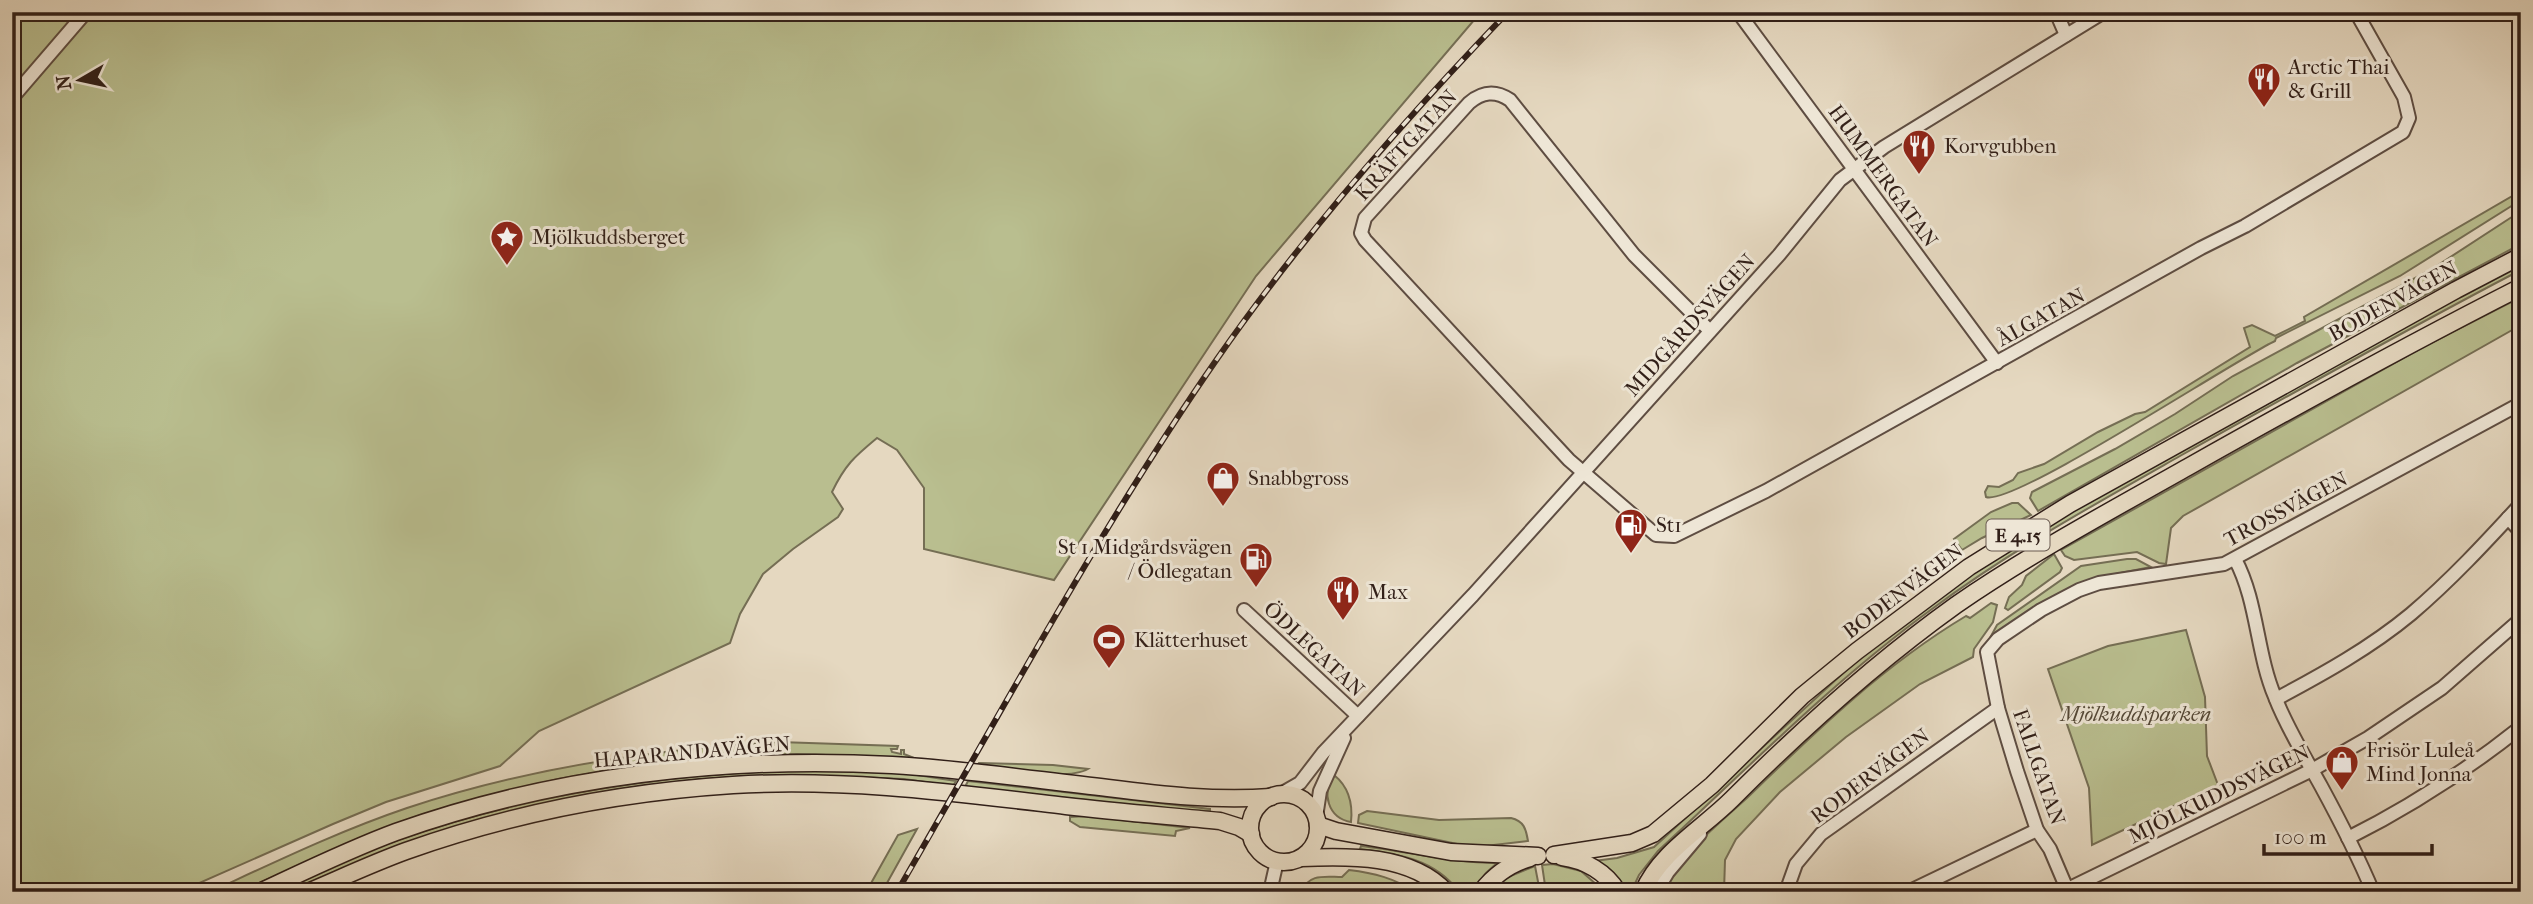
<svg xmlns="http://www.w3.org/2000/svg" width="2533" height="904" viewBox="0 0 2533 904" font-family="'IM FELL French Canon',serif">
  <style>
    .green { fill: #b9be8f; stroke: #756e54; stroke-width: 2 }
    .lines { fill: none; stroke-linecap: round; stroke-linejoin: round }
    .minor-casing { stroke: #5e4d42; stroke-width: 16 }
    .major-casing { stroke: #311f18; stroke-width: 19 }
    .minor { stroke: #eee6d6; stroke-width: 12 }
    .major { stroke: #e5d8c0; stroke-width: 16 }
    .rail-casing { stroke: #311f18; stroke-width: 6 }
    .rail { stroke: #eee6d6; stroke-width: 3.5; stroke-dasharray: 10; stroke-linecap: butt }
    .labels { text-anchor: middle; stroke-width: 6; stroke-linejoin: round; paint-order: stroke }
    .shield { fill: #eee6d6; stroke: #6a5b51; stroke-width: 2 }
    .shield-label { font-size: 19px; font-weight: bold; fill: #311f18 }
    .poi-label { font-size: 21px; fill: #311f18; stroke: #eee6d6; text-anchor: start }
    .street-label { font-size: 21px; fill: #311f18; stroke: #eee6d6 }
    .park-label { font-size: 21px; font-style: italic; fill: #534736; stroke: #eee6d6 }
  </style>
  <rect width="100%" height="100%" fill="#e5d8c0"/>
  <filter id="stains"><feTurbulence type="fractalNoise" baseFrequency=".00286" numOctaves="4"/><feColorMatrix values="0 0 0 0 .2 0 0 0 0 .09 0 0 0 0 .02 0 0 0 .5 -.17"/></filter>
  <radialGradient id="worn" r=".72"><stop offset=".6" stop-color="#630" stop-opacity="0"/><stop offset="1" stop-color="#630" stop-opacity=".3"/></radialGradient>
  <g class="green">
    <path d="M 12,12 L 1481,12 L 1256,276 L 1054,580 L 924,549 L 924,488 L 897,450 L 877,438 C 854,457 845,465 832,492 L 843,509 L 838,517 L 793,549 L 763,574 L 740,614 L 730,643 L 539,731 L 500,766 L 386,802 L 333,824 L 179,892 L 12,892 Z"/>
    <path d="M 2521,191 L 2521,200 L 2400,276 L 2276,338 L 2275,341 C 2233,361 2012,507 1986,497 L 1985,492 L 1988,486 L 1999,487 L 2013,480 L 2018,473 L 2044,464 L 2098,432 L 2135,414 L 2145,412 L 2250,347 L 2244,328 L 2252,325 L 2275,336 L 2305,321 L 2304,317 Z"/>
    <polygon points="2521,211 2521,244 2297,363 2038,511 2030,498 2032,492 2115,449 2175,414 2233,376 2432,269"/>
    <path d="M 2521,262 L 2521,269 L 2515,273 C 2402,332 2291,394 2180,456 C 2095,504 2010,551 1932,609 C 1833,681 1748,768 1658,851 L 1639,875 L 1631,892 L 1626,892 L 1594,861 L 1617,858 L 1654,847 L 1865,653 L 1953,587 L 2026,538 L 2134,475 Z"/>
    <polygon points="2521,297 2521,325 2183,516 2171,528 2166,564 2159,563 2137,552 2074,560 2065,556 2061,550 2427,345"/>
    <polygon points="2012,503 2018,503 2031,515 1982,538 1962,550 1954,539 1991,512"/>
    <polygon points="2054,554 2062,568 2060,572 2008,610 2005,608 2009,597 2022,585 2026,576"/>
    <polygon points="2127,559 2136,559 2151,567 2100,577 1990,638 1997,625 2081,566"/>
    <path d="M 1991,603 L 1997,605 L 1993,622 L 1974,649 L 1973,657 L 1920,684 L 1846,737 L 1780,792 L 1736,839 L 1725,860 L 1724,892 L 1663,892 C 1677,856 1720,823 1748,797 C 1816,731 1884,665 1966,616 L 1970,618 Z"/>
    <polygon points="2186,630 2205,697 2207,756 2218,785 2092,845 2089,788 2048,669 2108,646"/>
    <path d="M 779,742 L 898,746 L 897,749 L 891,749 L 892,752 L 901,754 L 901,750 L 904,750 L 904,754 L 914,758 L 797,754 L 729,756 L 623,768 L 558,779 L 493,795 L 388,828 L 238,892 L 210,892 C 275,862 339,831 407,808 C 528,768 652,749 779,742 Z"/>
    <path d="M 979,763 L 1053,765 L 1088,769 C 1068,781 1002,769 977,767 Z"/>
    <path d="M 797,770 L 904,773 L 956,781 L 953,786 L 904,779 L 854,777 L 747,777 L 401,845 L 289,892 L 275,892 C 316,873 356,855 398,840 C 527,794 661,775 797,770 Z"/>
    <path d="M 1334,775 C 1349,787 1353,803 1351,822 C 1328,818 1321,793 1334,775 Z"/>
    <polygon points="968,781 1210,809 1210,811 1177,810 965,787"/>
    <path d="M 1367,811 L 1439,820 L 1511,818 C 1524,821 1526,829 1528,841 L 1485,846 L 1462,845 L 1358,823 L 1359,815 Z"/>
    <polygon points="1088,816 1190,828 1176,831 1175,836 1080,827 1070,821 1070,817"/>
    <polygon points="917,829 882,892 861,892 870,885 898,835"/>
    <path d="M 1361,846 C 1407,851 1451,863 1497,863 L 1486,873 L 1472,892 L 1459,892 C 1435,859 1398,854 1360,849 Z"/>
    <polygon points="1553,864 1581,871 1605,892 1546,892 1542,865"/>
    <polygon points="1535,866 1540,892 1493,892 1508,877"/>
    <path d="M 1349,870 C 1374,873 1394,878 1415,892 C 1404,892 1392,893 1381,892 C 1366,889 1354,883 1338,883 C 1324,883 1315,892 1301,892 C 1309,873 1325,877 1342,877 Z"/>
  </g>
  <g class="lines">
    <defs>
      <g id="minor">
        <polyline points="1738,12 1997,363"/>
        <polyline points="2056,12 2066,35"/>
        <polyline points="12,98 86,12"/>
        <path d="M 1710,331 L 1634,255 L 1510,100 C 1495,90 1482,92 1469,103 L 1365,218 L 1361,233 L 1365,240 L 1569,460 L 1656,535 L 1674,536 L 1766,491 L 2201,248 L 2245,226 L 2403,132 L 2409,118 L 2404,97 L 2356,12"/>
        <polyline points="2508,518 2521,532"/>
        <path d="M 2235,559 C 2258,602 2256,652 2275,697 C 2287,728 2305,757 2321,786 C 2340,821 2358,856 2373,892"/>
        <polyline points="1244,610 1358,716"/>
        <path d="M 2276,699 C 2323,674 2370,648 2411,614 C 2451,580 2486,542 2521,504"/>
        <polyline points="1279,795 1300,783 1323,753 1473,595 1779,255 1840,180 1884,147 2104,12"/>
        <polyline points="1316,817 1320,791 1344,738"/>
        <path d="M 2348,838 C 2410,807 2467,770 2521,727"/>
        <polyline points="2067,889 2050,849 2037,830 2017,771 1998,708 1987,652 1998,639 2041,610 2079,590 2099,583 2224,564 2518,405 2521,408"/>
        <polyline points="1270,892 1277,861"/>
        <polyline points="1656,892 1668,872 1700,834"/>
        <polyline points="1786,892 1796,864 1821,834 1998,708"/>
        <polyline points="1908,892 2037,830"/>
        <polyline points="2062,892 2312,770 2368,738 2442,688 2521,619"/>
      </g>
      <g id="major">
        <circle cx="1284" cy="828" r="34"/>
        <polyline points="1318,825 1336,831 1451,852 1538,856"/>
        <polyline points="1554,855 1632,843 1653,834 1712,785 1802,696 1857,651 1969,567 2070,504 2456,290 2521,256"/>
        <path d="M 1562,857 C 1585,860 1606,872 1618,892"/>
        <path d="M 1301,858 C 1349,856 1411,854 1446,892"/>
        <path d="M 260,892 C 305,871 350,849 396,832 C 553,776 725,756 892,765 C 964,769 1036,780 1108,788 C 1163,795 1215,801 1271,797"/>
        <path d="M 308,892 C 341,878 373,863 406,851 C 510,814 623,792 733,785 C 845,778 956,793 1066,806 C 1117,812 1169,816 1220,821 L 1239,827 L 1251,834"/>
        <path d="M 1481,892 C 1494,875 1509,864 1530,858"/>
        <path d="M 1643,892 C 1660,852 1702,829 1732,799 C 1802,729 1875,663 1956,605 C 2030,554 2110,511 2188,467 C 2298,405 2409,344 2521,287"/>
      </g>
    </defs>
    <use href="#minor" class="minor-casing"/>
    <use href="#major" class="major-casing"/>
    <use href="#minor" class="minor"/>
    <use href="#major" class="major"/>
    <defs>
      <path id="rail" d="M 897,892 C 1001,713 1099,529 1217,359 C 1303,235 1403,121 1508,12"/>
    </defs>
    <use href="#rail" class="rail-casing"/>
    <use href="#rail" class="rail"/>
  </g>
  <defs>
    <symbol id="restaurant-pin" viewBox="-11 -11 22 30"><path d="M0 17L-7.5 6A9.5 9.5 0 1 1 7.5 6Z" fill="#8f2418" stroke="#eee6d6"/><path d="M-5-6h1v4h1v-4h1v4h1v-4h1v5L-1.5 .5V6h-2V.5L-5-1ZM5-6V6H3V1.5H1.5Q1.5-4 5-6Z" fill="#fff"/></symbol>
    <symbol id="sight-pin" viewBox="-11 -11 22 30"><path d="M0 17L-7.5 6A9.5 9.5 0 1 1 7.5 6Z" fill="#8f2418" stroke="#eee6d6"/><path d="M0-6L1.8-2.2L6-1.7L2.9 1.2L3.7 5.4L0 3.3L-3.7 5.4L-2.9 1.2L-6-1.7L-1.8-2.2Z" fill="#fff"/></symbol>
    <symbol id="shop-pin" viewBox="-11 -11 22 30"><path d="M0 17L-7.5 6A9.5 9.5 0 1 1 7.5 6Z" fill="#8f2418" stroke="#eee6d6"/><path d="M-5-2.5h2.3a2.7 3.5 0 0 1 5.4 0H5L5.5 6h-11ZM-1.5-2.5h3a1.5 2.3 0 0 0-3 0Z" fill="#fff"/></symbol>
    <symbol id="fuel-pin" viewBox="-11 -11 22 30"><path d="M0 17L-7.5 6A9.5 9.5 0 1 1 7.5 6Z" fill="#8f2418" stroke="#eee6d6"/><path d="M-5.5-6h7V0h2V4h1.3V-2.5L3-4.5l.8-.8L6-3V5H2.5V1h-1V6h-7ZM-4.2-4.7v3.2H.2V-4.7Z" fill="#fff"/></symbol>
    <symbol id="stadium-pin" viewBox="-11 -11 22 30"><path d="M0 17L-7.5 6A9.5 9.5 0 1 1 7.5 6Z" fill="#8f2418" stroke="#eee6d6"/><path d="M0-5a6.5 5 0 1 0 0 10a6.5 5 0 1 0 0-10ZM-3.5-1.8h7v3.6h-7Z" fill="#fff"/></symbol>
  </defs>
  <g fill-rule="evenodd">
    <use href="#restaurant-pin" x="2245" y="60" width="38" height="52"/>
    <use href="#restaurant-pin" x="1900" y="127" width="38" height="52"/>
    <use href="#sight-pin" x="488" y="218" width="38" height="52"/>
    <use href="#shop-pin" x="1204" y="459" width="38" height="52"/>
    <use href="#fuel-pin" x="1612" y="506" width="38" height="52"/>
    <use href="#fuel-pin" x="1237" y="540" width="38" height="52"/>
    <use href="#restaurant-pin" x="1324" y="573" width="38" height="52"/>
    <use href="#stadium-pin" x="1090" y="621" width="38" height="52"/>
    <use href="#shop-pin" x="2323" y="743" width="38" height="52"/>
  </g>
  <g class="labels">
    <rect class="shield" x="1986.5" y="519.5" width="63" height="31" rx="5"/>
    <g class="shield-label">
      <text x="2018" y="542">E 4.15</text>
    </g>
    <g class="poi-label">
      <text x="2288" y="74">Arctic Thai<tspan x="2288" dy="24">&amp; Grill</tspan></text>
      <text x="1944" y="153">Korvgubben</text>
      <text x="532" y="244">Mjölkuddsberget</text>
      <text x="1248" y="485">Snabbgross</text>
      <text x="1656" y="532">St1</text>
      <text x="1232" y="554" text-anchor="end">St 1 Midgårdsvägen<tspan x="1232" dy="24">/ Ödlegatan</tspan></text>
      <text x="1368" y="599">Max</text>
      <text x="1134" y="647">Klätterhuset</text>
      <text x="2366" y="757">Frisör Luleå<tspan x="2366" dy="24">Mind Jonna</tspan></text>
    </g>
    <g class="street-label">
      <text transform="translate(1406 145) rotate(-48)" y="7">KRÄFTGATAN</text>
      <text transform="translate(1883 176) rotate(54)" y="7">HUMMERGATAN</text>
      <text transform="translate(2393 301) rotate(-29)" y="7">BODENVÄGEN</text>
      <text transform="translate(2041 317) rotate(-29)" y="7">ÅLGATAN</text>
      <text transform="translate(1690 325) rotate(-48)" y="7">MIDGÅRDSVÄGEN</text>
      <text transform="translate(2286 509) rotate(-28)" y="7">TROSSVÄGEN</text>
      <text transform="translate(1903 591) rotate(-37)" y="7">BODENVÄGEN</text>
      <text transform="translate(1314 649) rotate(43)" y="7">ÖDLEGATAN</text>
      <text transform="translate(692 752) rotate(-5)" y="7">HAPARANDAVÄGEN</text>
      <text transform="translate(2039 767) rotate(71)" y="7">FALLGATAN</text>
      <text transform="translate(1870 776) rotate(-37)" y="7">RODERVÄGEN</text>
      <text transform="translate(2219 794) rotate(-26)" y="7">MJÖLKUDDSVÄGEN</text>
    </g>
    <g class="park-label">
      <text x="2136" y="721">Mjölkuddsparken</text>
    </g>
  </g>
  <rect width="2533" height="904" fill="none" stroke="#e5d8c0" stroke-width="42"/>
  <rect x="14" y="14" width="2505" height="876" fill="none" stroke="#311f18" stroke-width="3.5"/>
  <rect x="21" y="21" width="2491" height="862" fill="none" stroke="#311f18" stroke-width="2"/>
  <g transform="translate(80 80) rotate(261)" stroke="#eee6d6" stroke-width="5" paint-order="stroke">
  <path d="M0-5L12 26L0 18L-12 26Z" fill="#311f18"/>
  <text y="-10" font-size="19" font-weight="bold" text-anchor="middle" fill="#311f18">N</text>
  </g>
  <path d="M2264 844v10h168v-10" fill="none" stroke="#311f18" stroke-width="3.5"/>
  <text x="2274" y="844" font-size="21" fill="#311f18" stroke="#eee6d6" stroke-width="5" paint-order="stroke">100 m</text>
  <rect width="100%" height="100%" filter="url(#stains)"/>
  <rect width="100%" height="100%" fill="url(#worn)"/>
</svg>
